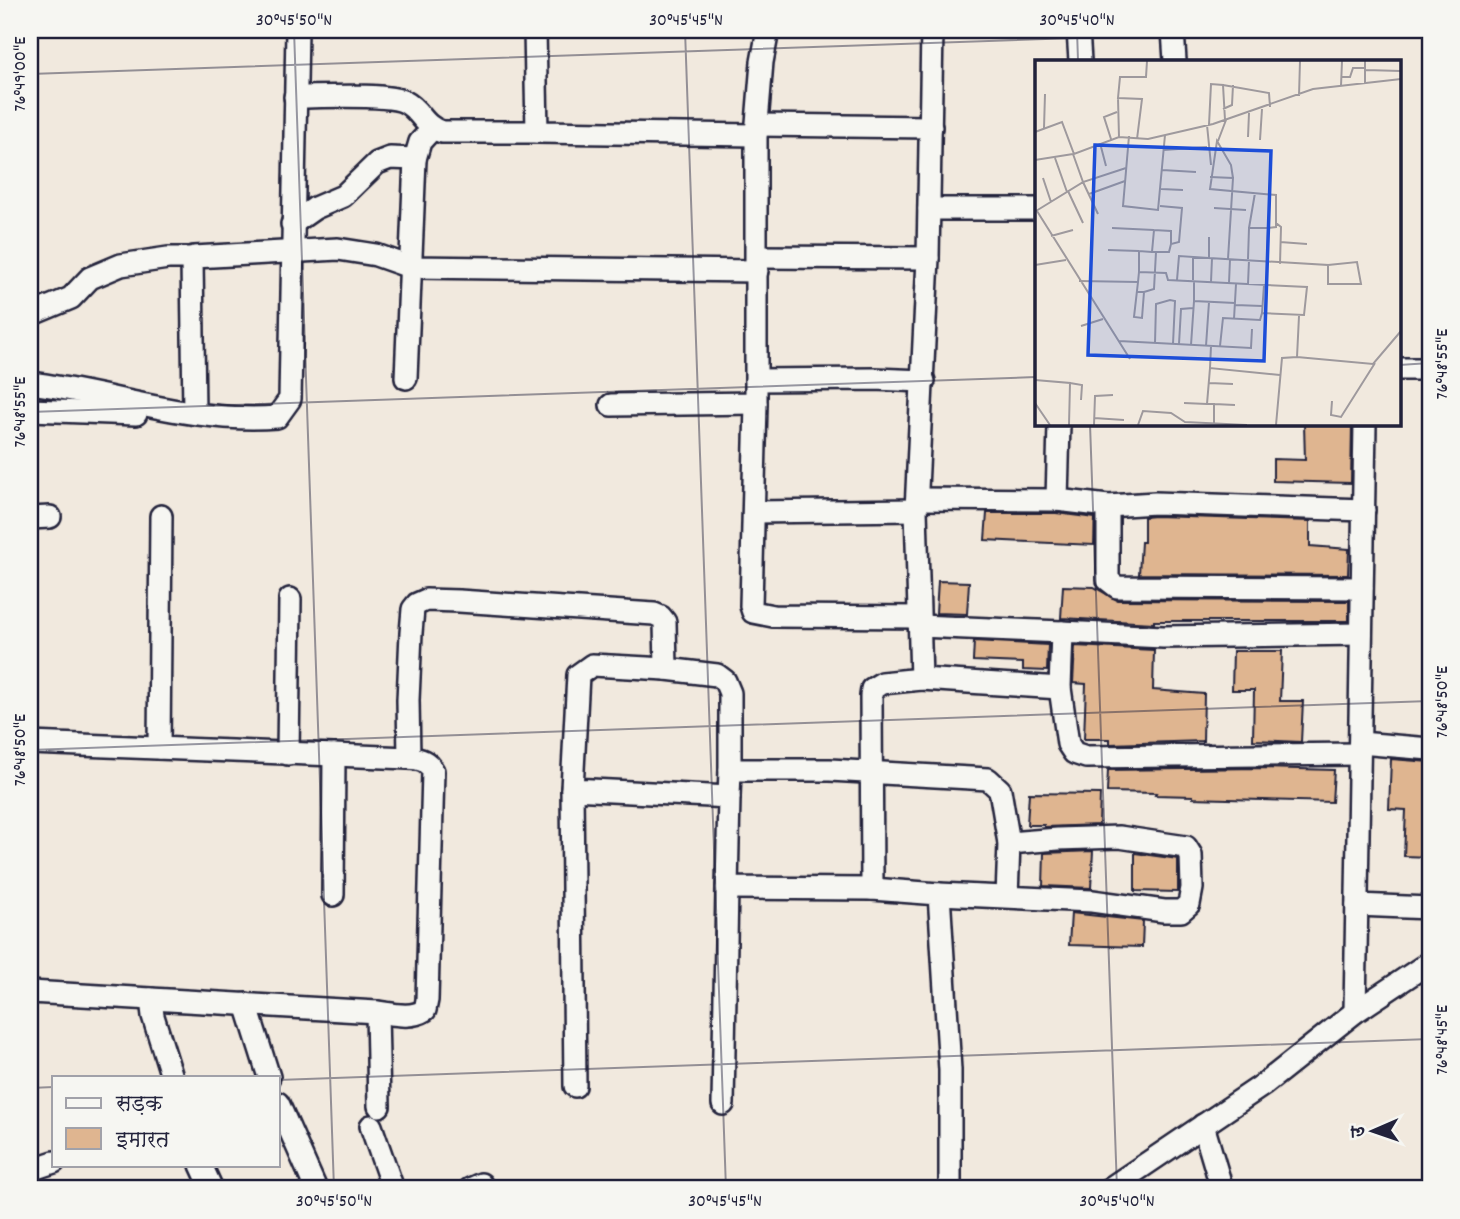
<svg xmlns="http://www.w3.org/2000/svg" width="1460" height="1219" viewBox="0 0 1460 1219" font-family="Dekko,'Playpen Sans Deva',sans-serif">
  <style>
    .building { fill: #dfb590; stroke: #22223b; stroke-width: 2 }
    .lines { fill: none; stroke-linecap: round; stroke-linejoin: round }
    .minor-casing { stroke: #22223b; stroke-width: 26 }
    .minor { stroke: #f6f6f2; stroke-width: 21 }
    .ticks { fill: none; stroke: #22223b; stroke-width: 2; stroke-opacity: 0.45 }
    .inset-road { fill: none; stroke: #9e999d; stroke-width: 2 }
    .view { fill: #1d4ed8; fill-opacity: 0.15; stroke: #1d4ed8; stroke-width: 3.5 }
    .inset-edge { fill: none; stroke: #22223b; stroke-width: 3.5 }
    .neatline { fill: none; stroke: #22223b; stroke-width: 2.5 }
    .ticks-label { font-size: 18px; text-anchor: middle; fill: #22223b }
  </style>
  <rect width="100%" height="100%" fill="#f1e9de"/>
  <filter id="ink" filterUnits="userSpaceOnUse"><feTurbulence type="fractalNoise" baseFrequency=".0143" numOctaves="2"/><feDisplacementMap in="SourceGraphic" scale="14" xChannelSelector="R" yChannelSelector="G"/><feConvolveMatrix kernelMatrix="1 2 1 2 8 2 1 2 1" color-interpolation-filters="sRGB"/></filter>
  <g filter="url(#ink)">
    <g class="building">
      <polygon points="1304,424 1352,424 1351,483 1273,481 1273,459 1305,460"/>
      <polygon points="987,513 1056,513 1095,518 1094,545 985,540"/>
      <polygon points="1155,516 1310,521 1310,546 1349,549 1348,575 1139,574 1141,542 1144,542 1144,517"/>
      <polygon points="938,581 969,582 967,614 936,613"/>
      <polygon points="1063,586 1094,587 1117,600 1349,601 1349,621 1154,621 1154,623 1061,618"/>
      <polygon points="974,641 1048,645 1047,671 1023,670 1023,663 973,661"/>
      <polygon points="1075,646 1154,650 1153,690 1204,694 1203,741 1110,744 1110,739 1084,739 1086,684 1073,683"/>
      <polygon points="1233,651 1282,651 1280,701 1303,701 1301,742 1253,740 1254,690 1232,690"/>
      <polygon points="1391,759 1430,762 1430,857 1404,856 1406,810 1389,809"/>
      <polygon points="1262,768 1334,770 1332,802 1193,798 1193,796 1155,795 1156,793 1107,792 1108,770"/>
      <polygon points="1029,793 1100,794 1099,825 1044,827 1044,825 1027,825"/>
      <polygon points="1093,851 1091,888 1043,886 1044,853"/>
      <polygon points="1135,853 1178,859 1178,892 1135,891"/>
      <polygon points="1071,913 1143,921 1142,947 1069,945"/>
    </g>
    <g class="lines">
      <defs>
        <g id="minor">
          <polyline points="535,30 537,132 756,135"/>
          <polyline points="932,30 928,258 916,510 921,679 882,683 872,689 871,696 872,889 939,894 950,1070 950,1189"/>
          <polyline points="1078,30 1080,61"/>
          <polyline points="1173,30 1175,61"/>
          <path d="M 295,97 C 318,97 388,93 405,102 C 421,110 422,126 442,132 L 537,132"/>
          <polyline points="757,125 931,127"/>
          <polyline points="929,209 1036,209"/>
          <polyline points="292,224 315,208 343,196 377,163 390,158 415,159 420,142 432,129"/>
          <polyline points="757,257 928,258"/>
          <polyline points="30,315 71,298 90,278 121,265 168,258 192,258"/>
          <polyline points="1399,369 1430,369"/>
          <polyline points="406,378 415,159"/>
          <polyline points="756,380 874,379 924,381"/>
          <path d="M 30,383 C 112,393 193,424 277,417 L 290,399 L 297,30"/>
          <polyline points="756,403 751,606 753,612 773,616 919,617"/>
          <polyline points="611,405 756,403 756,135 762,62 768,30"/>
          <polyline points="30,410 136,414"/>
          <polyline points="194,413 192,259 194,257 338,249 376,255 410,267 757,271"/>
          <polyline points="917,499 1057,500 1059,424"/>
          <polyline points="1057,500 1108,506 1155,503 1364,510"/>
          <polyline points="1108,506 1108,580 1117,587 1362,588"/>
          <polyline points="754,512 916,510"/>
          <polyline points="30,518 50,517"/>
          <polyline points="919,626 1062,632"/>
          <polyline points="666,669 592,665 578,675 572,789 729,797 730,770"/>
          <polyline points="921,679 1060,688"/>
          <path d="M 30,743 L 409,758 C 421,759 428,761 433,771 L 427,1000 L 425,1010 C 411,1019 393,1014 377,1012 L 30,992"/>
          <polyline points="1360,743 1430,749"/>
          <polyline points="159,748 161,516"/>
          <polyline points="288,754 290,599"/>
          <polyline points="1359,754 1086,757 1074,753 1068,744 1060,688 1062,632 1163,637 1361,634"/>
          <polyline points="409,758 408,700 411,633 413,609 417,604 426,600 459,601 654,614 661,617 665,622 666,669 717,675 725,681 730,693 730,770 830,770 988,779 1000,790 1009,843"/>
          <polyline points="572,789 575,1086"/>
          <polyline points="729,797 727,888 872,889"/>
          <polyline points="939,894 1092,901 1164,911 1181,911 1189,904 1192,888 1191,855 1186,847 1119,837 1058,839 1009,843 1007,897"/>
          <polyline points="333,895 334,755"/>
          <polyline points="1357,905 1430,908"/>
          <polyline points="151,999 153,1016 172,1077"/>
          <polyline points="246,1004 269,1077"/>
          <polyline points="377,1012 379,1106"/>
          <polyline points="1355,1012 1365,424"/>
          <polyline points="278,1103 316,1189"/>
          <polyline points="723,1104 727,888"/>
          <polyline points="1203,1125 1222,1189"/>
          <polyline points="371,1126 393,1189"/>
          <polyline points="201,1165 212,1189"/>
          <polyline points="30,1170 54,1162"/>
          <polyline points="470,1189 481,1184"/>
          <polyline points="1109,1189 1263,1085 1355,1012 1430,962"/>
        </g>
      </defs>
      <use href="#minor" class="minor-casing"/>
      <use href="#minor" class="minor"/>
    </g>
  </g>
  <path class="ticks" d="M 294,30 L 334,1189M 685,30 L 726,1189M 1077,30 L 1078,61M 30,74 L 1307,30M 1399,365 L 1430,363M 30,412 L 1036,377M 1090,424 L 1117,1189M 30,750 L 1430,701M 278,1080 L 1430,1039M 30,1088 L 54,1087"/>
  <g transform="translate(1035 60)">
    <rect width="366" height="366" fill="#f1e9de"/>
    <path class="inset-road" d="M 330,1 L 330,24M 330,10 L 366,11M 306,17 L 315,17 L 318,8 L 330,8M 188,25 L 234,33 L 235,47M 306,26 L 307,1M 264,36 L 265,1M 83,38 L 84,77M 188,49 L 197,45 L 198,25M 172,65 L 176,105M 174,65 L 176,24 L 188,25 L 190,60M 9,68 L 10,34M 0,72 L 27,62 L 39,94 L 84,77 L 113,79 L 178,64 L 278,29 L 366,19M 94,76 L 88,146 L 123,150 L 130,75M 213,77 L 214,53M 76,79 L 69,57 L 82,52M 102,79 L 107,39 L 83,38 L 85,17 L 111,17 L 112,1M 225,80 L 227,49M 183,81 L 191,60M 65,83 L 71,106M 129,90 L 172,87M 20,98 L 32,132M 0,100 L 38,94M 127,110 L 161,112M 175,117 L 198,118 L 193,199M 8,118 L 16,142M 198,118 L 196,105 L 182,81 L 175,129 L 241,135 L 241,167 L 233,168M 126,129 L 148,130M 33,131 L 48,163M 54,134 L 90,121M 179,148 L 211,150M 1,151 L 48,122 L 38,94M 2,151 L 95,299M 63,154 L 48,122 L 91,108M 241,163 L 246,167 L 245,204M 77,168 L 119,170M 214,168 L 220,133M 16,176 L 38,170M 174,177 L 174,198 L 293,205 L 293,224 L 326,224 L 322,202 L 293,205M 245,182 L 272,184M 73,190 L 104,191M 121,192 L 117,192 L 119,170 L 136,171 L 136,184M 213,199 L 214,168 L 233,168 L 232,203M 0,205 L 31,200M 104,212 L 104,191 L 117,192M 142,220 L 144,196 L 174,198M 158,220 L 158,197M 44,221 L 103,222 L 104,212 L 131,213 L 133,220 L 272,227 L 269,255 L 227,253 L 225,260 L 188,258 L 185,286M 159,221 L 159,241 L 200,243M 176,222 L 177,198M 194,223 L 195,199M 213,224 L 214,200M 102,232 L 109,232 L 107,258 L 99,257 L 103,222M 109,232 L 119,229 L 121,192 L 134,192 L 136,184 L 144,182 L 147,148 L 125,146M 200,245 L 227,246M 227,253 L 229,225M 199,259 L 201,224M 46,266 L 68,259M 84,281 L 216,288 L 217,269M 120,283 L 121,244 L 135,240 L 140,241 L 138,284M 144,284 L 146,249 L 158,248M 156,285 L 159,241M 171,286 L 174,242M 262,297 L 338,304 L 366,271M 175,308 L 176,286M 0,320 L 35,323 L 34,365M 35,323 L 47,325 L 46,340M 174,323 L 198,324M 297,341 L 296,355 L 306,357 L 340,303M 0,343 L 15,365M 149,343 L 172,344M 179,344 L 200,345M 59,358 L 89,360M 179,363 L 179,344 L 172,344 L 175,308 L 245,315M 59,365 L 60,336 L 78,335M 103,365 L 108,351 L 136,353 L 150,362 L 212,365M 241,365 L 247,298 L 262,297 L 264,256"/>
    <path class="view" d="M 60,85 L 236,91 L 229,301 L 53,295 Z"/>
    <rect width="366" height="366" class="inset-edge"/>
  </g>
  <rect width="1460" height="1219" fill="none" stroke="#f6f6f2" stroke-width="77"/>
  <rect x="52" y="1076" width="228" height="91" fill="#f6f6f2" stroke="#a1a1a9" stroke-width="2"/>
  <rect x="66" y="1098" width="35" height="10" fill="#f6f6f2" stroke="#a1a1a9" stroke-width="2"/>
  <text x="116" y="1110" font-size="21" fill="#22223b">सड़क</text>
  <rect x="66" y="1128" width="35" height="21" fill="#dfb590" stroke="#a1a1a9" stroke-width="2"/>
  <text x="116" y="1146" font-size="21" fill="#22223b">इमारत</text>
  <g transform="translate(1373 1131) rotate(268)" stroke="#f6f6f2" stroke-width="5" paint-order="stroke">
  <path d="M0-5L12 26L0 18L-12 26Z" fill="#22223b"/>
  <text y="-10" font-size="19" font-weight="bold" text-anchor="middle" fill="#22223b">उ</text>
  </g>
  <rect x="38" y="38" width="1384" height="1142" class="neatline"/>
  <g class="ticks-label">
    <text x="294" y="25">30°45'50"N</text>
    <text x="686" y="25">30°45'45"N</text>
    <text x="1077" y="25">30°45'40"N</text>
    <text transform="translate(19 74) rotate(-90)" y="6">76°49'00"E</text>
    <text transform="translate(1441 364) rotate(-90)" y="6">76°48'55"E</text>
    <text transform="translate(19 412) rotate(-90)" y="6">76°48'55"E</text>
    <text transform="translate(1441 702) rotate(-90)" y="6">76°48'50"E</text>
    <text transform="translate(19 750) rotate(-90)" y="6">76°48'50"E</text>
    <text transform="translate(1441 1040) rotate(-90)" y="6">76°48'45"E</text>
    <text x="334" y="1206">30°45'50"N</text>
    <text x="725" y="1206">30°45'45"N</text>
    <text x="1117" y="1206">30°45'40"N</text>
  </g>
</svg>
